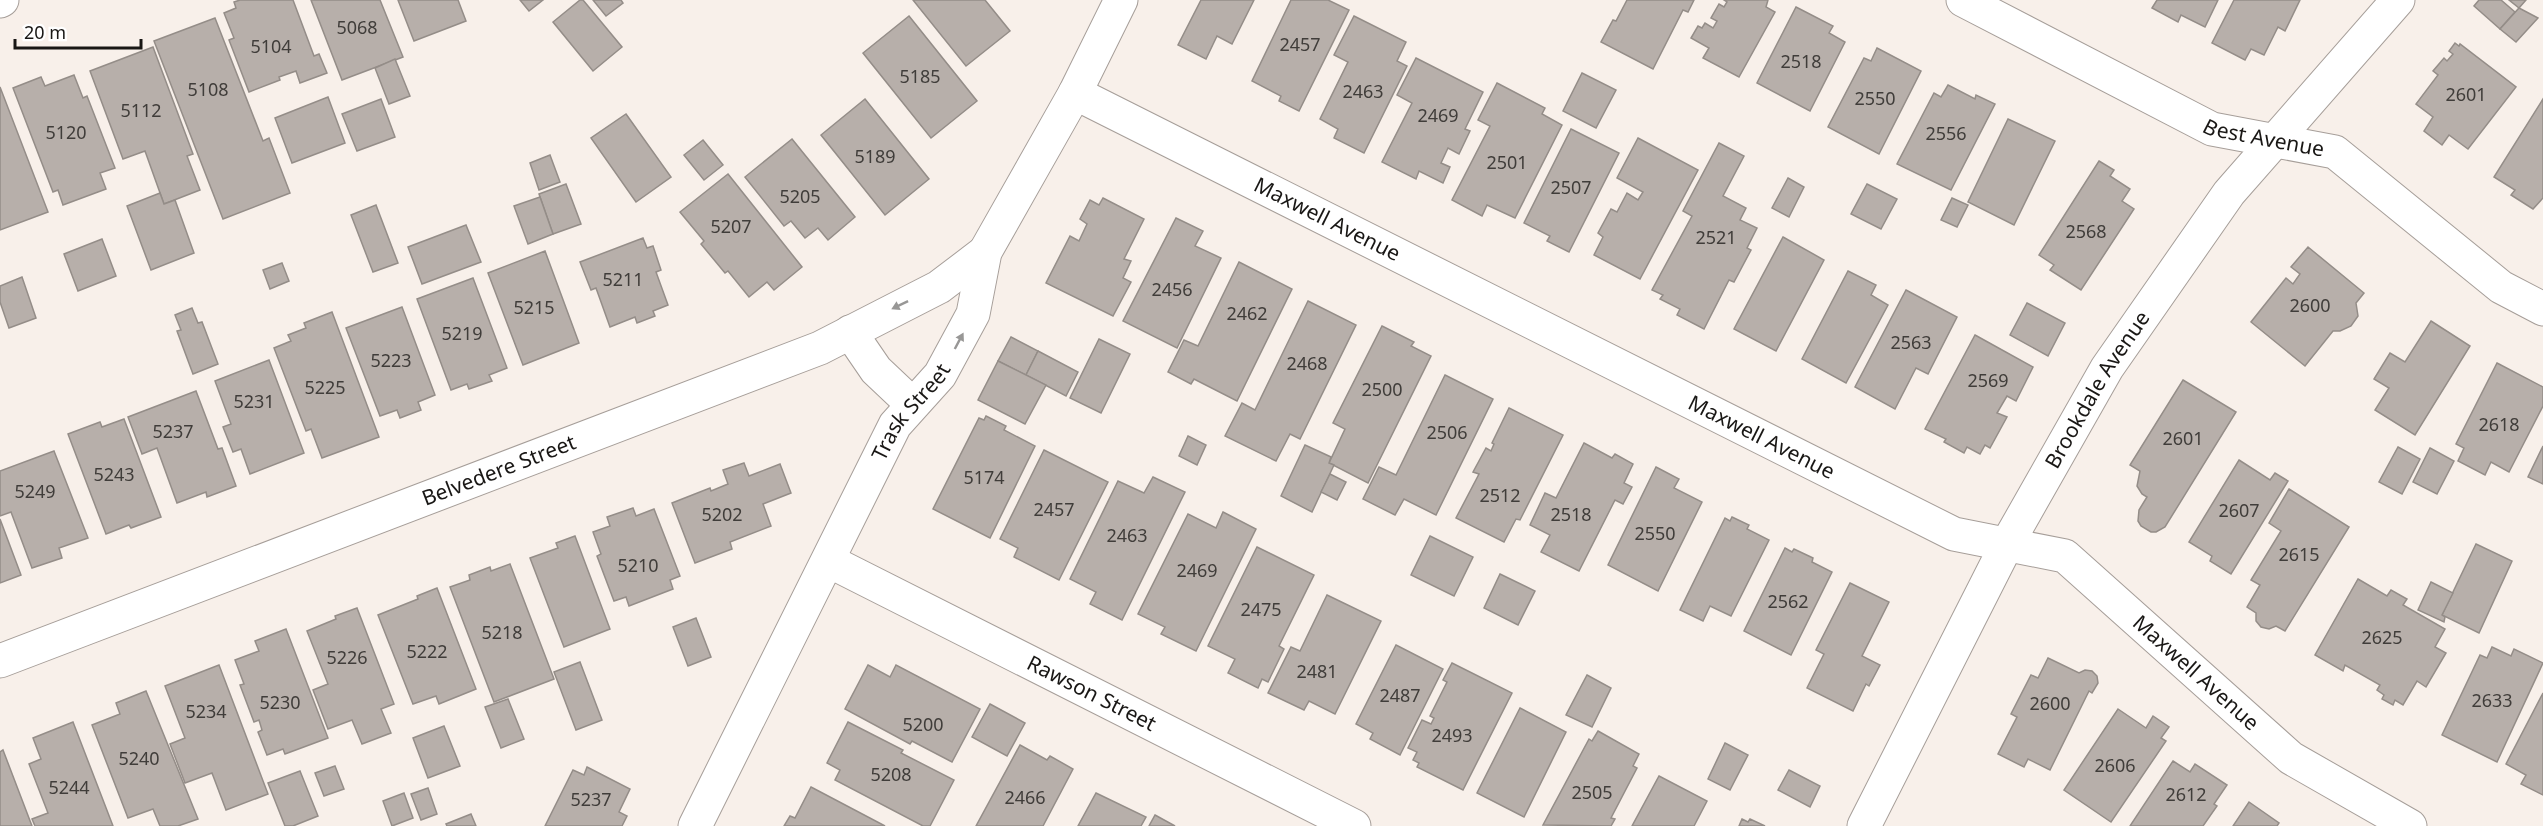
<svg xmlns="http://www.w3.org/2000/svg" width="2543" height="826" viewBox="0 0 2543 826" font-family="'Noto Sans',sans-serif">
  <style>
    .building { fill: #b7afaa; stroke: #948d88; stroke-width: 1.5 }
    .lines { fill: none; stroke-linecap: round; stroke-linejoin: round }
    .minor-casing { stroke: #a69e99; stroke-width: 35 }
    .minor { stroke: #fff; stroke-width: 33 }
    .oneway { fill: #989796 }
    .labels { text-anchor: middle; stroke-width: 4.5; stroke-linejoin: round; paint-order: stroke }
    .number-label { font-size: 18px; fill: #403d3a }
    .street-label { font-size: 21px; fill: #191715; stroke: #fff }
  </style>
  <rect width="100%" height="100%" fill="#f8f0ea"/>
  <g class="building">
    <polygon points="240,0 293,0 314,56 319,54 327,73 300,83 296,71 279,77 280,80 249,92 229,40 234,38 224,13 236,8 234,2"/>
    <polygon points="311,0 380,0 403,57 342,80"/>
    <polygon points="398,0 458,0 466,21 414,41"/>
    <polygon points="520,0 543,0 529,11"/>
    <polygon points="580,0 583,0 622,47 593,71 553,22"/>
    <polygon points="593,0 621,0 623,3 606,16"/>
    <polygon points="913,0 985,0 1010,31 966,66"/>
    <polygon points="1201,0 1254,0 1232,44 1217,36 1206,59 1178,45"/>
    <polygon points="1291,0 1328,0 1349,10 1299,111 1279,101 1281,96 1252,81"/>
    <polygon points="1627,0 1694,0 1688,12 1683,10 1653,69 1601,42 1613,20 1616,21"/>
    <polygon points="1724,0 1768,0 1766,7 1775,12 1739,77 1703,58 1709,48 1691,38 1698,26 1702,28 1705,23 1713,28 1717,21 1711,18 1719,4 1724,7 1727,2"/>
    <polygon points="2157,0 2218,0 2205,27 2181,15 2178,22 2152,8"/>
    <polygon points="2234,0 2300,0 2285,31 2278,27 2264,55 2251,49 2245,60 2212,43"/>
    <polygon points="2479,0 2501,0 2515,12 2500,29 2474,6"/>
    <polygon points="2509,0 2526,0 2519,8"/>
    <polygon points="1796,7 1833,26 1829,33 1845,42 1810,111 1757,83"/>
    <polygon points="2519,8 2538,18 2516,42 2500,29"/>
    <polygon points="909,16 977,101 931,138 863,53"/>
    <polygon points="1354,16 1406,42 1397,61 1407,66 1364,153 1334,138 1338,129 1320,119 1348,62 1334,55"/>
    <polygon points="215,18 263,141 269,138 290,193 223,219 154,41"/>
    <polygon points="2455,43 2459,46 2460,44 2516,87 2468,149 2449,135 2442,145 2424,131 2433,117 2416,104 2438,75 2433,71 2444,58 2447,61 2453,54 2449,51"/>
    <polygon points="153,47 193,154 187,156 200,190 164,204 145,151 123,159 90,71"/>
    <polygon points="1877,48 1921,71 1879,154 1828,127 1864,58 1871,61"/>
    <polygon points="1416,58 1483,92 1465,129 1470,131 1459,154 1448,148 1441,163 1450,167 1443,183 1419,171 1416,179 1382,162 1412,103 1397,95"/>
    <polygon points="395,59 410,96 389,104 375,68"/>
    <polygon points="1582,73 1616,90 1596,128 1563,111"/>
    <polygon points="74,75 83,98 87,96 115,168 100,173 106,189 63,205 58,190 53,192 13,88 41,77 45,86"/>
    <polygon points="1497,83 1545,108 1542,114 1562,125 1515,218 1487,205 1482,216 1452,200 1490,126 1478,120"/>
    <polygon points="1948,85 1975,99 1976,95 1995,104 1951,190 1897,164 1934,93 1941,97"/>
    <polygon points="0,87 48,212 0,230"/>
    <polygon points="328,97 345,143 292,163 275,118"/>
    <polygon points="381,99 395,137 357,151 342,114"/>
    <polygon points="865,99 929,179 885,215 821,135"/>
    <polygon points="2543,99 2543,198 2533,209 2511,195 2515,190 2494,177"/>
    <polygon points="626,114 671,177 636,202 591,138"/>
    <polygon points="2008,119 2055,141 2014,225 1968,202"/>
    <polygon points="1571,129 1619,153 1569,252 1547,241 1550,236 1524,223"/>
    <polygon points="1638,138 1698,170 1640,279 1594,255 1603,237 1598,233 1611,209 1617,212 1627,193 1638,200 1643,192 1617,178"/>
    <polygon points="792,139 855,217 828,240 818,228 805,238 791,221 784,226 745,177"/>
    <polygon points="703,140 723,165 704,180 684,155"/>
    <polygon points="1719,143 1744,156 1723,196 1746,208 1740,220 1757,228 1747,248 1751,250 1734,282 1729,280 1704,329 1677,315 1680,309 1660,299 1663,295 1652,290 1692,216 1683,211"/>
    <polygon points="550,155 560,182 539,190 530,163"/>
    <polygon points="2099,161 2114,170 2110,176 2130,189 2122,201 2134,209 2081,290 2050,270 2054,265 2039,255"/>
    <polygon points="728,174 802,267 774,290 767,282 749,297 728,271 725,273 701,244 704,241 680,212"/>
    <polygon points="1788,178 1804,187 1789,217 1772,208"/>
    <polygon points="566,184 581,224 553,234 539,194"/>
    <polygon points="1867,184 1897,199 1881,229 1851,214"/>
    <polygon points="160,193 164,204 175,200 194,253 151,270 127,206"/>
    <polygon points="540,197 553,234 528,244 514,206"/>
    <polygon points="1103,198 1144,219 1124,259 1131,261 1123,278 1131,282 1113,316 1046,283 1070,236 1079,241 1087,224 1080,219 1090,200 1099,205"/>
    <polygon points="1952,198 1968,205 1957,227 1941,220"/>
    <polygon points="376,205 398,263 373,272 351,215"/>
    <polygon points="1176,218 1203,231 1195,246 1221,258 1177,348 1123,321"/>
    <polygon points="466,225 481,262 422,284 408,247"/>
    <polygon points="1783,237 1824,260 1776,351 1734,329"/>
    <polygon points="643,238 647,248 653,246 661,270 656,272 668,305 653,311 655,316 637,323 635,317 610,327 596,288 591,290 580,262"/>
    <polygon points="102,239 116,276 78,291 64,254"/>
    <polygon points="2308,247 2364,293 2356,303 2358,316 2351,326 2340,331 2333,331 2305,366 2251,322 2286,278 2293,284 2300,274 2291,267"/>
    <polygon points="545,251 579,343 523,365 488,273"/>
    <polygon points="1239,262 1292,289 1237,401 1194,379 1191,384 1168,372 1184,340 1198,346"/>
    <polygon points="282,263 289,281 270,289 263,270"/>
    <polygon points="1848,271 1876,285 1871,295 1888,305 1846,383 1802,359"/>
    <polygon points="22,277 36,318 9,328 0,302 0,286"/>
    <polygon points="473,278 507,368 489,375 492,381 469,389 467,384 451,390 417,299"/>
    <polygon points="1906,290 1957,317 1928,374 1916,368 1895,409 1855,387"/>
    <polygon points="1308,301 1356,325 1300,439 1290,434 1276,461 1225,436 1242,403 1255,410"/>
    <polygon points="2027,303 2065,323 2048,356 2010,335"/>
    <polygon points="402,307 435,395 418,402 421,410 400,418 397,410 380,416 346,328"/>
    <polygon points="192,308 198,323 202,322 218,364 193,374 177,331 181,330 175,315"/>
    <polygon points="332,312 379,437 322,458 311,429 306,431 274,348 291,341 288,335 306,328 304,323"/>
    <polygon points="2431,321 2470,346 2415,435 2375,410 2389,388 2374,379 2390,353 2405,362"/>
    <polygon points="1382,326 1414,342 1411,346 1431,356 1368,483 1329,463 1345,429 1333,423"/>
    <polygon points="1975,335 2033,367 2016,401 2007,396 1997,413 2007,417 1990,448 1985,445 1980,454 1967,447 1964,453 1944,442 1946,439 1925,429"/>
    <polygon points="1011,337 1038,351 1026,375 998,361"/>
    <polygon points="1099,339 1130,354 1101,413 1070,398"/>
    <polygon points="1038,351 1078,372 1066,396 1026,375"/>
    <polygon points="269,360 304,453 250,474 241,449 233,452 223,427 231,424 215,381"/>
    <polygon points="998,361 1046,385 1025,424 978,400"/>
    <polygon points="2497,363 2543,387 2543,406 2509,472 2491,462 2485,475 2458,461 2464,448 2456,444"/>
    <polygon points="1445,375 1493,399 1436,515 1404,499 1395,515 1363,499 1379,467 1396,475"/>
    <polygon points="2183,380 2236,412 2165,527 2156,532 2151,532 2141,526 2138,521 2139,510 2147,497 2142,494 2137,486 2140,471 2130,465"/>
    <polygon points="196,391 218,449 222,448 236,486 207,497 206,492 177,503 157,448 142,454 128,417"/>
    <polygon points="1509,408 1563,435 1520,520 1516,519 1504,542 1456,518 1479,474 1473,472 1486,448 1491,451 1494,444 1492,443"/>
    <polygon points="986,416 1006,426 1004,430 1035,446 990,538 933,509 979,418 984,420"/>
    <polygon points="124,419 161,517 131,528 129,525 106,534 68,434 100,422 102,427"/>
    <polygon points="1188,436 1206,445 1197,465 1179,456"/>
    <polygon points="1584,443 1612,458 1615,454 1633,464 1624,483 1632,487 1623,504 1615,500 1579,571 1541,552 1550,535 1530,525 1545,493 1556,498"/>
    <polygon points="1305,445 1331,457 1329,463 1334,465 1312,512 1281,496"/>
    <polygon points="2543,446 2543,484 2528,477"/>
    <polygon points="2398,447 2420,459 2402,494 2379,482"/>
    <polygon points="2430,448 2454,461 2437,494 2413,482"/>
    <polygon points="1044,450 1108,482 1059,580 1014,557 1018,548 1000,539"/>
    <polygon points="54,451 88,538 59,548 62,558 32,568 11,512 0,516 0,471"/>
    <polygon points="2239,460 2270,480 2275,473 2288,481 2231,574 2210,561 2212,556 2189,542"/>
    <polygon points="744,463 749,476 780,464 791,493 763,504 771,526 730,542 732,549 695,563 672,503 710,488 711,491 728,484 723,470"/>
    <polygon points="1656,467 1679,479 1674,488 1702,502 1658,591 1608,565"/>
    <polygon points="1330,474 1346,482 1337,500 1321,492"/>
    <polygon points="1153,477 1185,492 1122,620 1090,604 1096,592 1070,579 1118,481 1144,493"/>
    <polygon points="2289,489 2349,527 2285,631 2276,626 2269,629 2261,627 2256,621 2256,613 2247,607 2260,585 2251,580 2281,531 2269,523"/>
    <polygon points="633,508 636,516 654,509 680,576 670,580 673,589 629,606 626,597 614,601 597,556 601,554 593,532 610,526 607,517"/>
    <polygon points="1223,512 1256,529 1196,651 1161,634 1165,627 1138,614 1188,514 1216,528"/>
    <polygon points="1732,517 1749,525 1747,529 1769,540 1731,616 1710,606 1703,621 1680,610 1725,518 1730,521"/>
    <polygon points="0,519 21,575 0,583"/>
    <polygon points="575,536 610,629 564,647 530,558 558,548 556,543"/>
    <polygon points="1430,536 1473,557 1454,596 1411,575"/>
    <polygon points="2476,544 2512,561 2479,633 2442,615"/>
    <polygon points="1257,547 1314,575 1279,646 1284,649 1268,682 1262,679 1258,688 1228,673 1235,659 1208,646"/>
    <polygon points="1785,548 1792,552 1794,549 1813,558 1812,562 1832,572 1791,655 1744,631"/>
    <polygon points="510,564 554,679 494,702 450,587 470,580 469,575 490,567 491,571"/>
    <polygon points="1500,574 1535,591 1518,625 1484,608"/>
    <polygon points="2358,579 2387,596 2391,590 2407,599 2403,605 2445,629 2435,647 2446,653 2426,687 2417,681 2403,705 2395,700 2393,705 2382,699 2384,695 2377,690 2380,685 2345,665 2343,671 2315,655"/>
    <polygon points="2431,582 2453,593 2442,615 2445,617 2444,622 2418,610"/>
    <polygon points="1850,583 1889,602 1862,656 1880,665 1869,686 1866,684 1853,711 1807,688 1824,654 1816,650"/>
    <polygon points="437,588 476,689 439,704 436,696 413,704 378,615 418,599 417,596"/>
    <polygon points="1327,595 1381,621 1335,714 1309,701 1304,710 1268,693 1291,647 1300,651"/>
    <polygon points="357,608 394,704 381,709 391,733 362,744 352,720 328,729 313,690 328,684 307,631 336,619 335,616"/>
    <polygon points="696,618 711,657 688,666 673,627"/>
    <polygon points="286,629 328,738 285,754 283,749 267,755 258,732 262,730 259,720 254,722 240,685 244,684 235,660 259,651 255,641"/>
    <polygon points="1396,645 1443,669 1400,755 1370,739 1373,733 1356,724"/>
    <polygon points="2492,647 2511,656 2514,649 2543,663 2497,762 2442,735 2480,655 2487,658"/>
    <polygon points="2048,658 2079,673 2085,670 2092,671 2097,676 2098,683 2092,693 2089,691 2050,770 2028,759 2024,767 1998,754 2017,717 2011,714 2031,675 2038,678"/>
    <polygon points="580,662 602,720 576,730 554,672"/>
    <polygon points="1452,663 1512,693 1463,790 1417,767 1419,763 1413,760 1417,752 1408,748 1422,720 1431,724 1434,718 1430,716 1447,682 1443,680"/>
    <polygon points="219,665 268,794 226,810 212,773 185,783 170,744 185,738 165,686"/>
    <polygon points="868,665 890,677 896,665 980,709 952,762 912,741 910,744 845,709"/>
    <polygon points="1587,675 1611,688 1592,727 1566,715"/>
    <polygon points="146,691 198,819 178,826 160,826 153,809 128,818 92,725 120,714 116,703"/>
    <polygon points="2543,693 2543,795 2521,784 2526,775 2506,764"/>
    <polygon points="508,699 524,739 501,748 485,707"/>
    <polygon points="990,704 1025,723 1007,756 972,737"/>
    <polygon points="1520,708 1566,732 1524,817 1477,793"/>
    <polygon points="2118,709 2146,728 2153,716 2169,727 2161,738 2166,741 2111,822 2064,790"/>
    <polygon points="73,722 113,826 35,826 32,819 48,813 29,764 41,759 33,738"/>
    <polygon points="848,722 903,750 901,753 954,780 930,826 923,826 835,780 840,770 827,763"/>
    <polygon points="444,726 460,766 428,778 413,738"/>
    <polygon points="1598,731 1639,754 1633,766 1637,768 1611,818 1615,819 1611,826 1543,825 1589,739 1592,741"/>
    <polygon points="1725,743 1748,755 1730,790 1708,779"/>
    <polygon points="1020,745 1047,760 1050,756 1073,769 1043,826 976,826"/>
    <polygon points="3,750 32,826 0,826 0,752"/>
    <polygon points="2173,761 2190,772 2195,764 2227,785 2214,804 2217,806 2203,826 2130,826"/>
    <polygon points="335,766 344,789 324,796 315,773"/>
    <polygon points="587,767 630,789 619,812 627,816 622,826 545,826 573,770 584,775"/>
    <polygon points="1789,770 1820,786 1810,807 1778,790"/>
    <polygon points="300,771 318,816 293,826 285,826 268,783"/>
    <polygon points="1659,776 1707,801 1694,826 1632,826"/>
    <polygon points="811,787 885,826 784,826 790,816 795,818"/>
    <polygon points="428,788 437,814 421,820 411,794"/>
    <polygon points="404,793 413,818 392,826 383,801"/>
    <polygon points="1096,793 1146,817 1141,826 1078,826"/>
    <polygon points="2249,802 2279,823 2277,826 2233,826"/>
    <polygon points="471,814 476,826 447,826 446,824"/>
    <polygon points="1155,815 1175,826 1149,826"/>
    <polygon points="1742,819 1748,822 1750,819 1765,826 1739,826"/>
  </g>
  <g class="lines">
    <defs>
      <g id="minor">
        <path id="s1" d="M 1963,0 L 2212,129 L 2335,152 L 2501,287 L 2543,309"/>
        <polyline points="0,1 2,0"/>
        <path id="s2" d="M 1075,93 L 1954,534 L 2065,556 L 2291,758 L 2410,826"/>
        <polyline points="850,332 876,370 912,404"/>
        <path id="s3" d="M 829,561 L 1354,826"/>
        <path id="s4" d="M 0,661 L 820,348 L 939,287 L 985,252"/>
        <path id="s5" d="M 695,826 L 895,425 L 940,375 L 973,314 L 985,252 L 1075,93 L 1121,0"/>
        <path id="s6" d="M 1864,826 L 2007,544 L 2107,368 L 2229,193 L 2398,0"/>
      </g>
    </defs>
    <use href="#minor" class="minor-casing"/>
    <use href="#minor" class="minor"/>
  </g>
  <defs><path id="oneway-solid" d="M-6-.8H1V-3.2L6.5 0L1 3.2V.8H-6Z" transform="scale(1.5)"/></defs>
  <g class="oneway">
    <use href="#oneway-solid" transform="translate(900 305) rotate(154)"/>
    <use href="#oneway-solid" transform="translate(959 341) rotate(-62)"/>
  </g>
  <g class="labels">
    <g class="number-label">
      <text x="357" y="34">5068</text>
      <text x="1300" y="51">2457</text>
      <text x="271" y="53">5104</text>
      <text x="1801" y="68">2518</text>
      <text x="920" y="83">5185</text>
      <text x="208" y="96">5108</text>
      <text x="1363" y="98">2463</text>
      <text x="2466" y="101">2601</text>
      <text x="1875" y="105">2550</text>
      <text x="141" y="117">5112</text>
      <text x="1438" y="122">2469</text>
      <text x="66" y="139">5120</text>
      <text x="1946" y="140">2556</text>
      <text x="875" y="163">5189</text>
      <text x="1507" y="169">2501</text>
      <text x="1571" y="194">2507</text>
      <text x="800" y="203">5205</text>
      <text x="731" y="233">5207</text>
      <text x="2086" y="238">2568</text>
      <text x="1716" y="244">2521</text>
      <text x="623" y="286">5211</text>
      <text x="1172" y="296">2456</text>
      <text x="2310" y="312">2600</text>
      <text x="534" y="314">5215</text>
      <text x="1247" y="320">2462</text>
      <text x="462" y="340">5219</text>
      <text x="1911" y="349">2563</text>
      <text x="391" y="367">5223</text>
      <text x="1307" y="370">2468</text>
      <text x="1988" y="387">2569</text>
      <text x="325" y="394">5225</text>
      <text x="1382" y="396">2500</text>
      <text x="254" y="408">5231</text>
      <text x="2499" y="431">2618</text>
      <text x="173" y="438">5237</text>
      <text x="1447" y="439">2506</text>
      <text x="2183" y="445">2601</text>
      <text x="114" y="481">5243</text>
      <text x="984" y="484">5174</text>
      <text x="35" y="498">5249</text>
      <text x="1500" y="502">2512</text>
      <text x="1054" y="516">2457</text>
      <text x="2239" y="517">2607</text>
      <text x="722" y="521">5202</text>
      <text x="1571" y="521">2518</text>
      <text x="1655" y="540">2550</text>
      <text x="1127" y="542">2463</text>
      <text x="2299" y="561">2615</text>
      <text x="638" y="572">5210</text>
      <text x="1197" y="577">2469</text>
      <text x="1788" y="608">2562</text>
      <text x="1261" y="616">2475</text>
      <text x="502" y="639">5218</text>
      <text x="2382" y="644">2625</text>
      <text x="427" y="658">5222</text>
      <text x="347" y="664">5226</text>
      <text x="1317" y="678">2481</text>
      <text x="1400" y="702">2487</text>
      <text x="2492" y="707">2633</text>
      <text x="280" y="709">5230</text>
      <text x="2050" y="710">2600</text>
      <text x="206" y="718">5234</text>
      <text x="923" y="731">5200</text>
      <text x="1452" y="742">2493</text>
      <text x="139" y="765">5240</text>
      <text x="2115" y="772">2606</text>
      <text x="891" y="781">5208</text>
      <text x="69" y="794">5244</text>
      <text x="1592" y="799">2505</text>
      <text x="2186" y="801">2612</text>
      <text x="1025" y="804">2466</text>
      <text x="591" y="806">5237</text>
    </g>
    <g class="street-label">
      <text dy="7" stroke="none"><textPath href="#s1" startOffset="333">Best Avenue</textPath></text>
      <text dy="7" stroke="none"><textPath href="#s2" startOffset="282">Maxwell Avenue</textPath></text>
      <text dy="7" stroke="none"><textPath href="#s6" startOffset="495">Brookdale Avenue</textPath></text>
      <text dy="7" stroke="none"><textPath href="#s5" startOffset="468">Trask Street</textPath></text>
      <text dy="7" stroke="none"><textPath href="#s2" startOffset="768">Maxwell Avenue</textPath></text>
      <text dy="7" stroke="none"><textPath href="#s4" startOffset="534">Belvedere Street</textPath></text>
      <text dy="7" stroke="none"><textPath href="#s2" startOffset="1272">Maxwell Avenue</textPath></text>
      <text dy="7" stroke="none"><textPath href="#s3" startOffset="294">Rawson Street</textPath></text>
    </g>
  </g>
  <path d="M15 39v9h126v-9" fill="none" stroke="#191715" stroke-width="3"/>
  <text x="24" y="39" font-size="18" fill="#191715" stroke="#ffffff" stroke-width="4.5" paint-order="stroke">20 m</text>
</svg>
